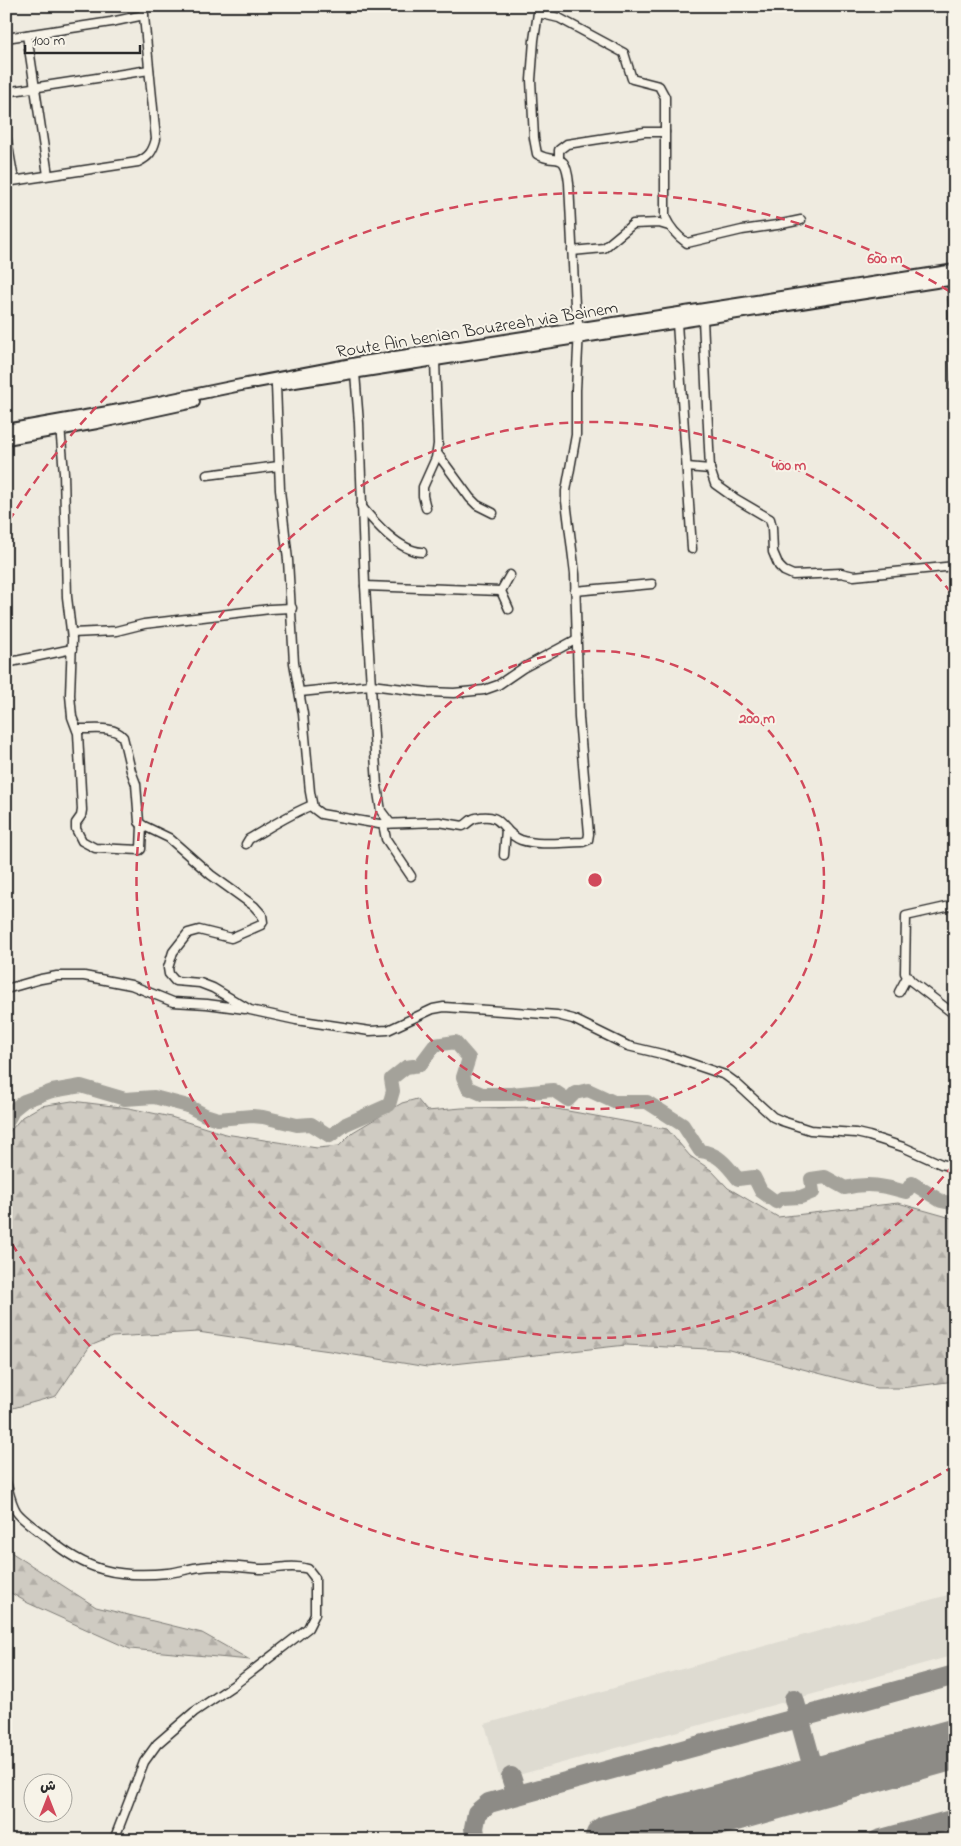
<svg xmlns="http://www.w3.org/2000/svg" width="961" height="1846" viewBox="0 0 961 1846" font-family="'Indie Flower','Playpen Sans Arabic',sans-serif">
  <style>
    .built { fill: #dedbd1 }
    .forest { fill: url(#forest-firs); stroke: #7d7b76 }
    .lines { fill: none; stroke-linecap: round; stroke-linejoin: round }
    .river { stroke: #a4a29a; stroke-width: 14 }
    .taxiway { stroke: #8d8b86; stroke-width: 20 }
    .runway { stroke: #8d8b86; stroke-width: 51 }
    .minor-casing { stroke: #2b2b2b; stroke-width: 11 }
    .major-casing { stroke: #2b2b2b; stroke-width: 14 }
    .minor { stroke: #f7f3e8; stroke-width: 8 }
    .major { stroke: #f7f3e8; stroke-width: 10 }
    .ring { fill: none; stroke: #d1495b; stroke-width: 2.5; stroke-dasharray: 9 6 }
    .labels { text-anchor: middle; stroke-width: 4; stroke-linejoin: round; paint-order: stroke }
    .street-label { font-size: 18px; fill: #2b2b2b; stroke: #f7f3e8 }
    .centre { fill: #d1495b; stroke: #f7f3e8; stroke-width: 2.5 }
    .ring-label { font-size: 15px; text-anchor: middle; font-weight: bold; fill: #d1495b; stroke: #f7f3e8; stroke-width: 4; stroke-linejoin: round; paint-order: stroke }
  </style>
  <defs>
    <pattern id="forest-firs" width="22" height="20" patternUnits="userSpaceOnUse" patternTransform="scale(1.25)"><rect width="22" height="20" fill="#cfcbc2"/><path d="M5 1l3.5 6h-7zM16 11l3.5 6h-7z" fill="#b2aea7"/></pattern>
  </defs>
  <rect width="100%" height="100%" fill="#efebe0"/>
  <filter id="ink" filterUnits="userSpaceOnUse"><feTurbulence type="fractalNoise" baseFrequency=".02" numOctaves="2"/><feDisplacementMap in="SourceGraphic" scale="10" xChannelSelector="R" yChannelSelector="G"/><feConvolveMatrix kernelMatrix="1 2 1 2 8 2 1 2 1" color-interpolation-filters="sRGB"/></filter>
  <g filter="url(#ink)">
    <polygon class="built" points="955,1593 955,1655 500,1780 485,1724"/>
    <g class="forest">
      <polygon points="417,1099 427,1111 462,1108 546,1107 667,1129 690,1156 711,1170 728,1188 778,1217 898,1203 955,1219 955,1381 901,1388 876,1388 729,1350 626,1345 427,1367 330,1351 265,1342 198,1332 112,1337 90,1346 56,1396 6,1410 6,1136 22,1117 41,1106 72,1101 129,1108 171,1117 225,1134 317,1148 339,1146 353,1132 402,1103"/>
      <polygon points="6,1549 96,1607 202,1633 250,1660 130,1649 28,1603 6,1590"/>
    </g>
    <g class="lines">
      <path class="river" d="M 6,1124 L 14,1109 L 24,1101 L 52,1091 L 81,1086 L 125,1099 L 154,1097 L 188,1106 L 205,1115 L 218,1119 L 252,1116 L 263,1117 L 297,1125 L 311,1124 L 330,1136 L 346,1124 L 389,1105 L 393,1091 L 391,1079 L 406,1067 L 420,1065 L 435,1045 L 455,1042 L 469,1058 L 463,1077 L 468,1088 L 482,1094 L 511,1094 L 553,1090 L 568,1100 L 575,1093 L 588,1090 L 614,1102 L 647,1102 L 683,1125 L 700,1151 C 718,1153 727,1165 738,1179 L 754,1177 L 761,1191 L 776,1202 L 782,1198 L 801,1197 L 813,1192 L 811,1179 L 825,1177 L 845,1188 C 867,1182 885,1186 906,1192 L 912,1183 L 941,1201 L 951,1203 L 955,1200"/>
      <g class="taxiway">
        <polyline points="794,1699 817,1782"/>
        <polyline points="511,1777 517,1795"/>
        <polyline points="663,1825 666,1840"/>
        <polyline points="476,1840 474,1828 477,1813 489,1803 955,1675"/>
        <polyline points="878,1840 955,1819"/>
      </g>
      <polyline class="runway" points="610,1840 955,1744"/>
      <defs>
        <g id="minor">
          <path d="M 538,13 L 559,18 L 624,53 L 632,79 L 659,86 L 665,97 L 665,217 C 670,228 677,236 687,243 L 742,230 L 777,225 L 801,220"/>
          <polyline points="27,35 48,175"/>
          <polyline points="6,38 111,22 144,15"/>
          <polyline points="6,92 149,70"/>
          <polyline points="6,135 14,180"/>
          <polyline points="559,159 559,150 567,144 645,132 665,132"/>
          <path d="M 6,182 L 138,162 C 149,157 153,151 156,139 L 143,6"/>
          <polyline points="572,251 604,248 633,224 659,223 669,226"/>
          <polyline points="952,280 955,407"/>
          <polyline points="703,319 710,469"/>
          <polyline points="677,323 692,549"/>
          <polyline points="355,373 359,423 365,586 377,786 381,811 390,823"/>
          <path d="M 276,385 L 280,490 L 288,560 L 294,663 L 303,714 L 310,792 L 313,808 L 321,814 L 379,824 L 439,822 L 463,826 C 468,824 470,819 476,818 C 504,811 501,833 521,840 C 540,846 563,842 583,842 L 588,840 L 589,834 L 579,718 L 575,574 L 566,501 L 566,491 L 576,435 L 576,390 L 579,329 L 575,305 L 569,183 C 565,148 557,166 537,154 L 534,138 L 531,80 L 534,40 L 539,6"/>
          <polyline points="60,426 64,473 67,597 72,639 70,695 72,717 78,733 82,810 81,816 76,823 76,829 82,841 95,848 140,850 141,849 142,825"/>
          <polyline points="437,453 470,498 477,505 493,513"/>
          <polyline points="687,467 710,469 715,484 736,499 770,519 772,527 773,552 779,566 784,571 793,575 841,573 854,576 955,566"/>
          <polyline points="207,475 279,466"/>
          <path d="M 361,506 C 375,523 399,551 422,552"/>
          <polyline points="426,508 423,496 423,487 436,458 438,444 435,361"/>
          <polyline points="365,586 501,591"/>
          <polyline points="575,591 652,584"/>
          <polyline points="509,609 501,591 510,575"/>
          <polyline points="72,633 116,631 144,624 270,609 292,608"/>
          <polyline points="6,663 72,649"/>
          <polyline points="300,692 371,685 428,692 454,693 484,690 498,685 523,668 577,639"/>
          <path d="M 77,729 C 92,730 113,725 123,737 L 131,771 L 136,784 L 139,822 L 142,825 L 169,838 L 211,875 L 254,906 L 262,915 L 263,922 L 261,925 L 231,938 L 199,930 L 188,933 L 173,952 L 168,968 L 169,974 L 175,981 L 200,983 L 213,988 L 250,1010 L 296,1020 L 370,1031 L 388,1030 L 433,1009 L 444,1007 L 557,1015 L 573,1019 L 628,1046 L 666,1055 L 725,1075 L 736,1083 L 773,1117 L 782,1121 L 810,1130 L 856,1133 L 869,1136 L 903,1147 L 941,1164 L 955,1167"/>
          <polyline points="383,824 386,839 411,876"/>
          <path d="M 246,844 L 249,839 C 270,827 290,814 312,805"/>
          <polyline points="504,855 506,829"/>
          <polyline points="955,905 906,916 905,973 911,981 955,1015"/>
          <polyline points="6,989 41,979 57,976 84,976 131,985 173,1002 207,1004 245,1009"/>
          <polyline points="899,992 907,977"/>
          <path d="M 6,1482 C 9,1492 11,1503 16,1511 C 22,1520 39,1531 48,1538 C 86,1571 118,1578 168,1573 C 179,1572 190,1568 201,1567 C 222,1564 242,1568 262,1569 C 277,1569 293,1564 308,1569 L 315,1578 L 315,1614 L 308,1628 L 234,1685 L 194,1712 L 157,1744 L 144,1762 L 114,1840"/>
        </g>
        <g id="major">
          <polyline points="282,384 955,279"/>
          <polyline points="6,430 125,409 236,386 363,362 955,270"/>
          <polyline points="6,439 97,423 194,402"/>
        </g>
      </defs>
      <use href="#minor" class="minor-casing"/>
      <use href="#major" class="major-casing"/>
      <use href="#minor" class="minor"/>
      <use href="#major" class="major"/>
    </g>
  </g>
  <g class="ring">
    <circle cx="595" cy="880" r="229"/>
    <path d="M953 1165A458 458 0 1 1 953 595"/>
    <path d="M954 1466A687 687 0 0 1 9 1239M9 521A687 687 0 0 1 954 294"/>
  </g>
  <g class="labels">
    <g class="street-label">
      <text transform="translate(477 329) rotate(-9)" y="6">Route Ain benian Bouzreah via Bainem</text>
    </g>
  </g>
  <circle cx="595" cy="880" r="8" class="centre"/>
  <g class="ring-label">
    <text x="885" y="263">600 m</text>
    <text x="789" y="470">400 m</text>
    <text x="757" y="723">200 m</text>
  </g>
  <rect width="961" height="1846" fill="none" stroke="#f7f3e8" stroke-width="25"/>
  <rect x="12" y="12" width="936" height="1821" fill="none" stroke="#2b2b2b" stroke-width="2" filter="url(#ink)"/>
  <g transform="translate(48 1798)"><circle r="24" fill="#f7f3e8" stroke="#a5a39c"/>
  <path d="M0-4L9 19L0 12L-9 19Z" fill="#d1495b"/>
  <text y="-8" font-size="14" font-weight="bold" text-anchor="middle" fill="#2b2b2b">ش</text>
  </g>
  <path d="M25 45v8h115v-8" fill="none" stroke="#2b2b2b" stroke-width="2.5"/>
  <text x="32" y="45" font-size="15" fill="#2b2b2b" stroke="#f7f3e8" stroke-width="4" paint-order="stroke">100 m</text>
</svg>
